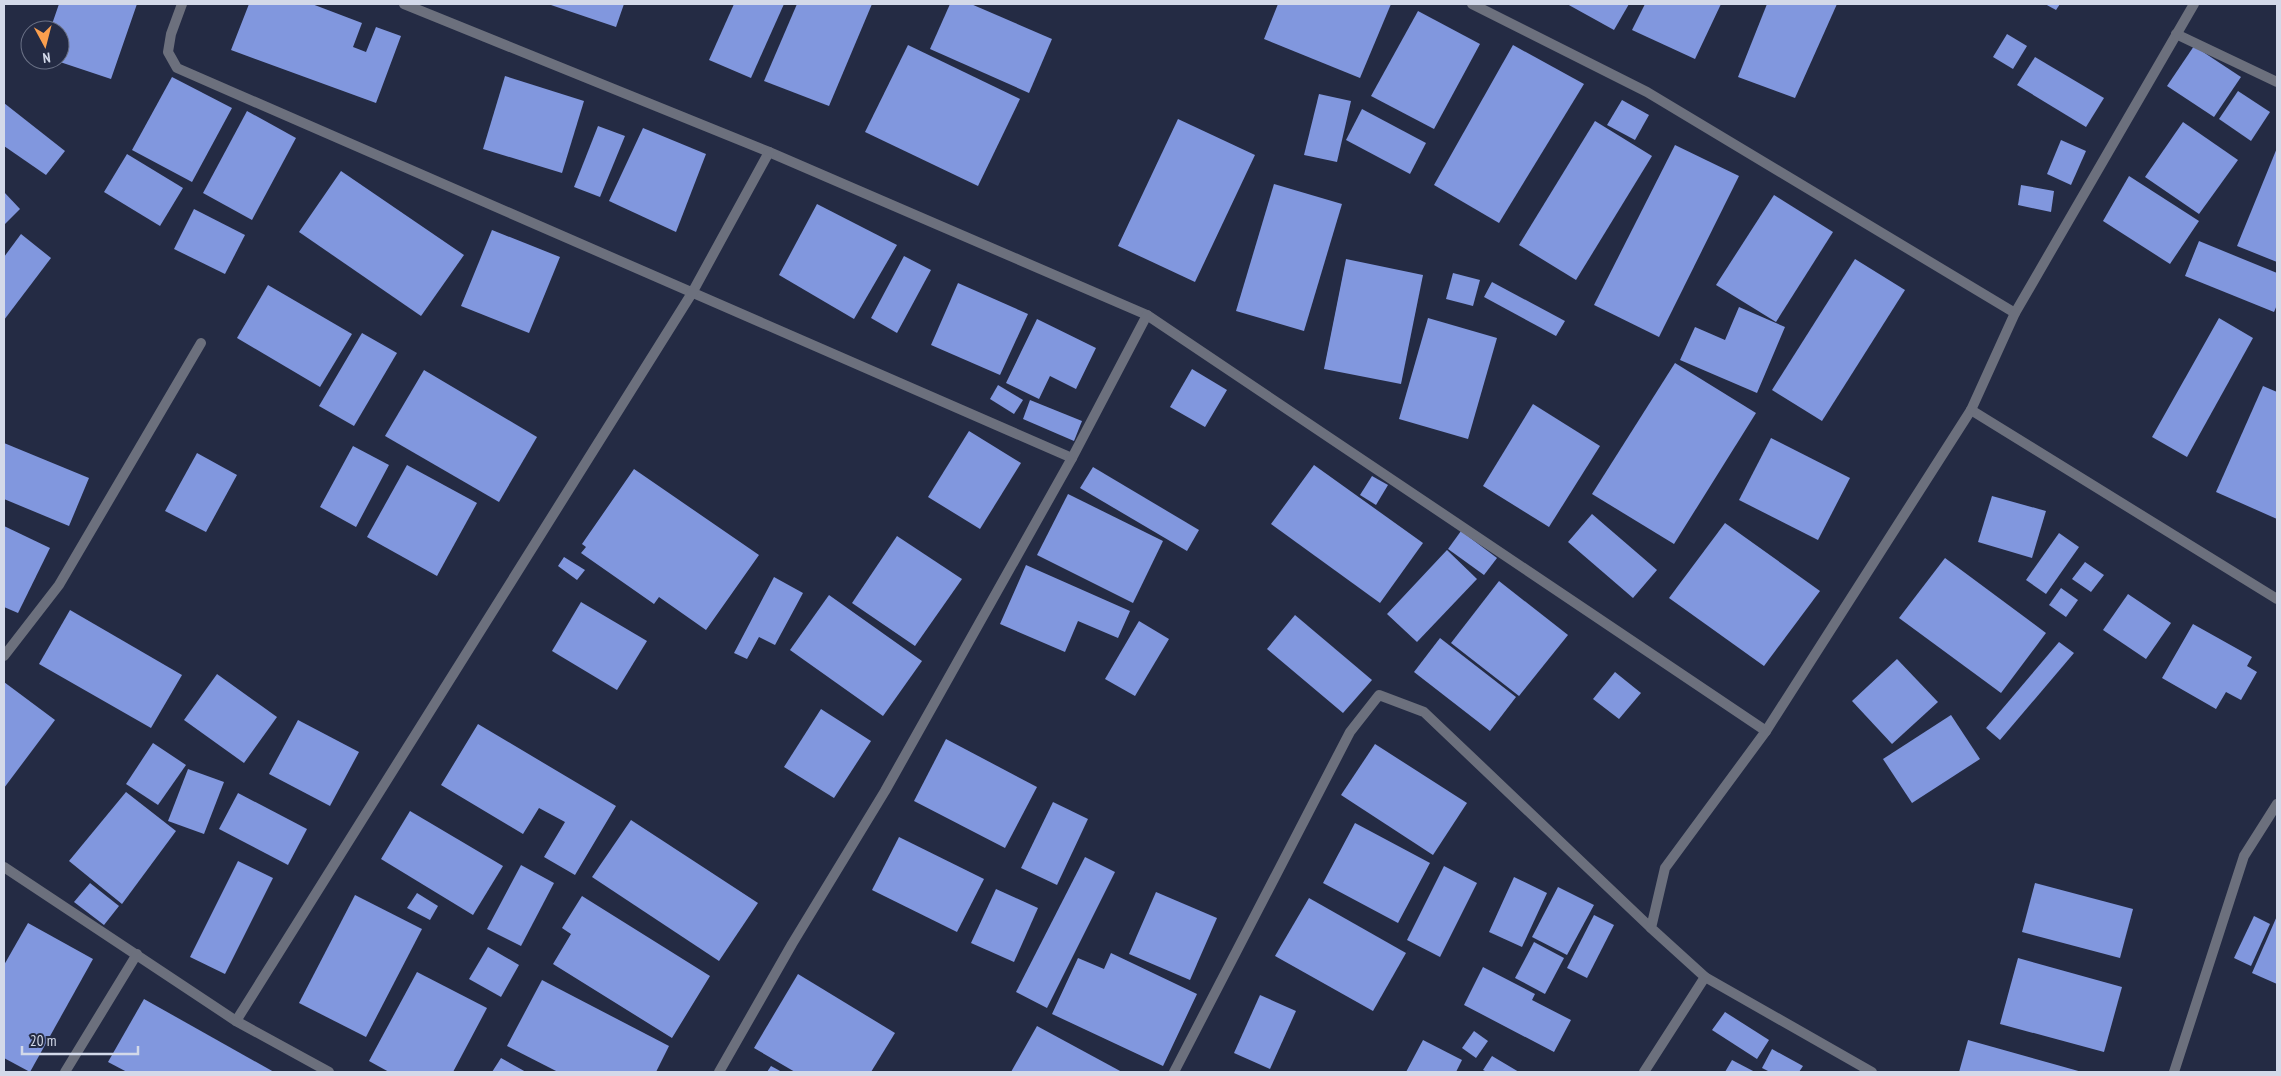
<svg xmlns="http://www.w3.org/2000/svg" width="2281" height="1076" viewBox="0 0 2281 1076" font-family="'PT Sans Narrow',sans-serif">
  <style>
    .building { fill: #8197de }
    .lines { fill: none; stroke-linecap: round; stroke-linejoin: round }
    .minor { stroke: #6c707d; stroke-width: 10 }
  </style>
  <rect width="100%" height="100%" fill="#242b44"/>
  <g class="building">
    <polygon points="59,4 137,4 111,79 54,60 60,60 60,30 50,30"/>
    <polygon points="249,4 312,4 362,23 353,47 366,52 376,27 401,36 376,103 231,50"/>
    <polygon points="548,4 624,4 616,27"/>
    <polygon points="734,4 784,4 751,78 709,60"/>
    <polygon points="797,4 872,4 829,106 764,81"/>
    <polygon points="950,4 971,4 1052,39 1029,93 930,49"/>
    <polygon points="1278,4 1391,4 1360,78 1264,39"/>
    <polygon points="1567,4 1629,4 1614,30"/>
    <polygon points="1645,4 1721,4 1695,59 1632,30"/>
    <polygon points="1767,4 1837,4 1795,98 1738,77"/>
    <polygon points="2045,4 2060,4 2056,10"/>
    <polygon points="1418,11 1480,44 1434,129 1371,96"/>
    <polygon points="2007,34 2027,46 2013,69 1993,57"/>
    <polygon points="908,45 1020,99 978,186 865,132"/>
    <polygon points="1513,45 1584,84 1499,223 1434,185"/>
    <polygon points="2194,46 2241,77 2214,117 2167,86"/>
    <polygon points="2035,57 2104,98 2086,127 2017,85"/>
    <polygon points="505,76 584,101 562,173 483,149"/>
    <polygon points="172,77 232,108 192,182 132,150"/>
    <polygon points="2238,91 2270,112 2251,141 2219,119"/>
    <polygon points="1319,94 1351,101 1337,162 1304,155"/>
    <polygon points="1622,100 1649,115 1635,140 1607,125"/>
    <polygon points="4,103 65,151 46,175 4,146"/>
    <polygon points="1362,109 1426,143 1410,174 1346,140"/>
    <polygon points="247,111 296,138 252,220 203,193"/>
    <polygon points="1178,119 1255,155 1195,282 1118,246"/>
    <polygon points="1595,121 1652,156 1576,280 1519,245"/>
    <polygon points="2183,122 2238,160 2199,214 2145,177"/>
    <polygon points="598,126 625,136 600,197 574,187"/>
    <polygon points="643,128 706,154 676,232 609,201"/>
    <polygon points="2061,140 2086,151 2071,185 2047,174"/>
    <polygon points="1675,145 1739,176 1659,337 1594,305"/>
    <polygon points="2277,148 2277,262 2237,246"/>
    <polygon points="127,154 183,188 160,226 104,192"/>
    <polygon points="341,171 464,255 421,316 299,232"/>
    <polygon points="2129,176 2199,221 2170,264 2103,221"/>
    <polygon points="1274,184 1342,204 1304,331 1236,311"/>
    <polygon points="2021,185 2054,191 2051,212 2018,205"/>
    <polygon points="4,192 20,209 4,225"/>
    <polygon points="1774,195 1833,232 1776,322 1716,285"/>
    <polygon points="817,204 897,245 854,319 779,275"/>
    <polygon points="194,209 245,235 225,274 174,249"/>
    <polygon points="492,230 560,257 529,333 461,306"/>
    <polygon points="21,234 51,258 4,320 4,257"/>
    <polygon points="2199,241 2277,273 2277,305 2274,312 2185,276"/>
    <polygon points="904,256 931,270 897,333 871,318"/>
    <polygon points="1346,259 1423,275 1401,384 1324,369"/>
    <polygon points="1855,259 1905,290 1822,421 1772,390"/>
    <polygon points="1453,273 1480,280 1473,306 1446,299"/>
    <polygon points="1492,282 1565,321 1556,336 1484,297"/>
    <polygon points="958,283 1028,314 1000,375 931,345"/>
    <polygon points="268,285 352,334 320,387 237,338"/>
    <polygon points="1739,307 1785,327 1757,393 1680,360 1695,327 1725,340"/>
    <polygon points="1428,318 1497,338 1468,439 1399,419"/>
    <polygon points="2219,318 2253,338 2187,457 2152,437"/>
    <polygon points="1037,319 1096,348 1076,389 1050,376 1039,399 1006,383"/>
    <polygon points="362,333 397,353 354,426 319,406"/>
    <polygon points="1675,363 1756,413 1674,544 1592,494"/>
    <polygon points="1192,369 1227,390 1205,427 1170,407"/>
    <polygon points="424,370 537,437 499,502 385,436"/>
    <polygon points="998,385 1023,400 1014,414 990,399"/>
    <polygon points="2263,386 2277,392 2277,519 2216,492"/>
    <polygon points="1030,400 1082,421 1074,441 1023,419"/>
    <polygon points="1533,404 1600,446 1549,527 1483,486"/>
    <polygon points="969,431 1021,463 980,529 928,497"/>
    <polygon points="1771,438 1850,478 1818,540 1739,500"/>
    <polygon points="4,443 89,478 69,526 4,499"/>
    <polygon points="353,446 389,465 356,527 320,507"/>
    <polygon points="197,453 237,475 206,532 165,511"/>
    <polygon points="407,465 477,503 437,576 367,537"/>
    <polygon points="1314,465 1423,543 1380,603 1271,524"/>
    <polygon points="1093,467 1199,530 1187,551 1080,488"/>
    <polygon points="634,469 759,555 706,630 659,597 654,604 581,553 586,547 582,544"/>
    <polygon points="1372,476 1388,485 1376,505 1360,495"/>
    <polygon points="1068,494 1163,541 1133,603 1037,555"/>
    <polygon points="1992,496 2046,511 2032,558 1978,542"/>
    <polygon points="1592,514 1657,570 1633,598 1568,542"/>
    <polygon points="1725,523 1820,591 1764,666 1669,598"/>
    <polygon points="4,526 50,548 18,613 4,607"/>
    <polygon points="1461,531 1497,558 1484,575 1448,549"/>
    <polygon points="2059,533 2079,547 2046,594 2026,580"/>
    <polygon points="897,536 962,579 915,646 852,603"/>
    <polygon points="1447,550 1477,579 1417,642 1387,614"/>
    <polygon points="564,557 585,570 577,580 558,566"/>
    <polygon points="1945,558 2046,633 2001,693 1899,618"/>
    <polygon points="2085,562 2104,575 2091,592 2072,579"/>
    <polygon points="1026,565 1130,611 1118,638 1078,621 1065,652 1000,624"/>
    <polygon points="774,577 803,593 775,645 759,637 747,659 734,653"/>
    <polygon points="1499,581 1568,635 1519,696 1451,643"/>
    <polygon points="2061,588 2078,600 2066,617 2049,605"/>
    <polygon points="2128,594 2171,623 2146,659 2103,630"/>
    <polygon points="829,595 922,661 883,716 790,650"/>
    <polygon points="581,602 647,641 617,690 552,651"/>
    <polygon points="70,610 182,675 151,728 39,664"/>
    <polygon points="1295,615 1372,680 1343,713 1267,649"/>
    <polygon points="1139,621 1169,639 1135,696 1105,679"/>
    <polygon points="2193,624 2252,657 2247,666 2257,672 2241,700 2226,692 2216,709 2162,678"/>
    <polygon points="1440,638 1516,697 1490,731 1414,672"/>
    <polygon points="2059,642 2074,653 2000,740 1986,728"/>
    <polygon points="1897,659 1938,702 1892,744 1852,701"/>
    <polygon points="1615,672 1641,693 1619,719 1593,699"/>
    <polygon points="217,674 277,717 244,763 184,720"/>
    <polygon points="4,682 55,720 4,788"/>
    <polygon points="821,709 871,741 834,798 784,767"/>
    <polygon points="1951,715 1980,759 1912,803 1883,759"/>
    <polygon points="298,720 359,752 330,806 269,774"/>
    <polygon points="478,724 616,806 575,875 544,857 565,822 539,808 523,834 441,785"/>
    <polygon points="946,739 1037,787 1005,848 914,801"/>
    <polygon points="153,743 186,765 158,805 126,784"/>
    <polygon points="1375,744 1467,803 1433,855 1341,795"/>
    <polygon points="188,769 224,782 204,834 168,821"/>
    <polygon points="126,792 176,831 122,904 69,861"/>
    <polygon points="238,793 307,829 288,865 219,829"/>
    <polygon points="1053,802 1088,819 1057,885 1021,868"/>
    <polygon points="410,811 503,866 473,915 381,859"/>
    <polygon points="631,820 758,903 719,961 592,877"/>
    <polygon points="1355,823 1430,863 1398,923 1323,883"/>
    <polygon points="899,837 984,879 957,932 872,890"/>
    <polygon points="1085,857 1115,872 1047,1008 1016,992"/>
    <polygon points="238,861 273,878 225,974 190,957"/>
    <polygon points="521,865 554,883 521,946 487,929"/>
    <polygon points="1444,866 1477,883 1440,957 1407,940"/>
    <polygon points="1514,877 1547,893 1522,947 1489,932"/>
    <polygon points="90,883 119,906 104,925 74,902"/>
    <polygon points="2035,883 2133,909 2120,958 2022,932"/>
    <polygon points="1558,887 1594,905 1567,955 1532,937"/>
    <polygon points="996,889 1038,908 1014,962 971,943"/>
    <polygon points="1156,892 1217,918 1190,980 1129,954"/>
    <polygon points="417,893 438,906 430,920 407,908"/>
    <polygon points="355,895 422,929 366,1037 299,1003"/>
    <polygon points="582,896 710,976 672,1038 553,964 571,934 562,928"/>
    <polygon points="1309,898 1406,953 1373,1011 1275,956"/>
    <polygon points="1594,915 1614,925 1587,978 1567,968"/>
    <polygon points="2254,916 2270,924 2251,966 2234,958"/>
    <polygon points="2277,916 2277,984 2252,973"/>
    <polygon points="28,923 93,959 30,1072 4,1058 4,965"/>
    <polygon points="1534,942 1564,958 1545,994 1515,978"/>
    <polygon points="488,947 519,965 501,997 469,979"/>
    <polygon points="1111,953 1197,994 1163,1066 1052,1014 1078,958 1104,969"/>
    <polygon points="2018,958 2122,987 2104,1052 2000,1024"/>
    <polygon points="1483,967 1535,994 1532,1000 1571,1020 1554,1052 1464,1005"/>
    <polygon points="417,972 487,1008 453,1072 389,1072 369,1061"/>
    <polygon points="798,974 895,1033 871,1072 795,1072 754,1048"/>
    <polygon points="542,980 669,1046 656,1072 558,1072 507,1046"/>
    <polygon points="1260,995 1296,1011 1270,1069 1234,1053"/>
    <polygon points="144,999 274,1072 127,1072 108,1062"/>
    <polygon points="1725,1012 1769,1040 1757,1059 1712,1030"/>
    <polygon points="1037,1026 1122,1072 1011,1072"/>
    <polygon points="1474,1031 1488,1041 1476,1058 1462,1048"/>
    <polygon points="1423,1040 1462,1060 1456,1072 1406,1072"/>
    <polygon points="1968,1040 2082,1072 1959,1072"/>
    <polygon points="1772,1049 1803,1066 1799,1072 1770,1072 1762,1068"/>
    <polygon points="1492,1056 1519,1072 1487,1072 1483,1070"/>
    <polygon points="501,1058 526,1072 492,1072"/>
    <polygon points="1732,1060 1755,1072 1725,1072"/>
    <polygon points="771,1066 782,1072 767,1072"/>
  </g>
  <g class="lines">
    <g class="minor">
      <polyline points="182,4 171,34 168,52 177,68 1072,458"/>
      <polyline points="404,4 769,152 1147,315 1766,731"/>
      <polyline points="1472,4 1647,92 2015,313"/>
      <polyline points="2176,34 2277,82"/>
      <polyline points="1971,410 2277,599"/>
      <polyline points="4,656 59,585 201,343"/>
      <polyline points="4,867 236,1021 329,1072"/>
      <polyline points="1705,977 1872,1072"/>
      <polyline points="236,1021 692,293 769,152"/>
      <polyline points="65,1072 137,954"/>
      <polyline points="719,1072 792,944 885,791 1072,458 1147,315"/>
      <polyline points="1174,1072 1350,732 1379,695 1424,712 1651,928"/>
      <polyline points="1644,1072 1705,977 1651,928 1665,868 1766,731 1971,410 2015,313 2194,4"/>
      <polyline points="2174,1072 2244,856 2277,804"/>
    </g>
  </g>
  <rect width="2281" height="1076" fill="none" stroke="#d3d9e9" stroke-width="10"/>
  <g transform="translate(45 45) rotate(173)"><circle r="24" fill="#242b44" stroke="#6a7186"/>
  <path d="M0-4L9 19L0 12L-9 19Z" fill="#fa9f4e"/>
  <text y="-8" font-size="14" font-weight="bold" text-anchor="middle" fill="#d3d9e9">N</text>
  </g>
  <path d="M22 1046v8h116v-8" fill="none" stroke="#d3d9e9" stroke-width="2.5"/>
  <text x="30" y="1046" font-size="15" fill="#d3d9e9" stroke="#242b44" stroke-width="4" paint-order="stroke">20 m</text>
</svg>
